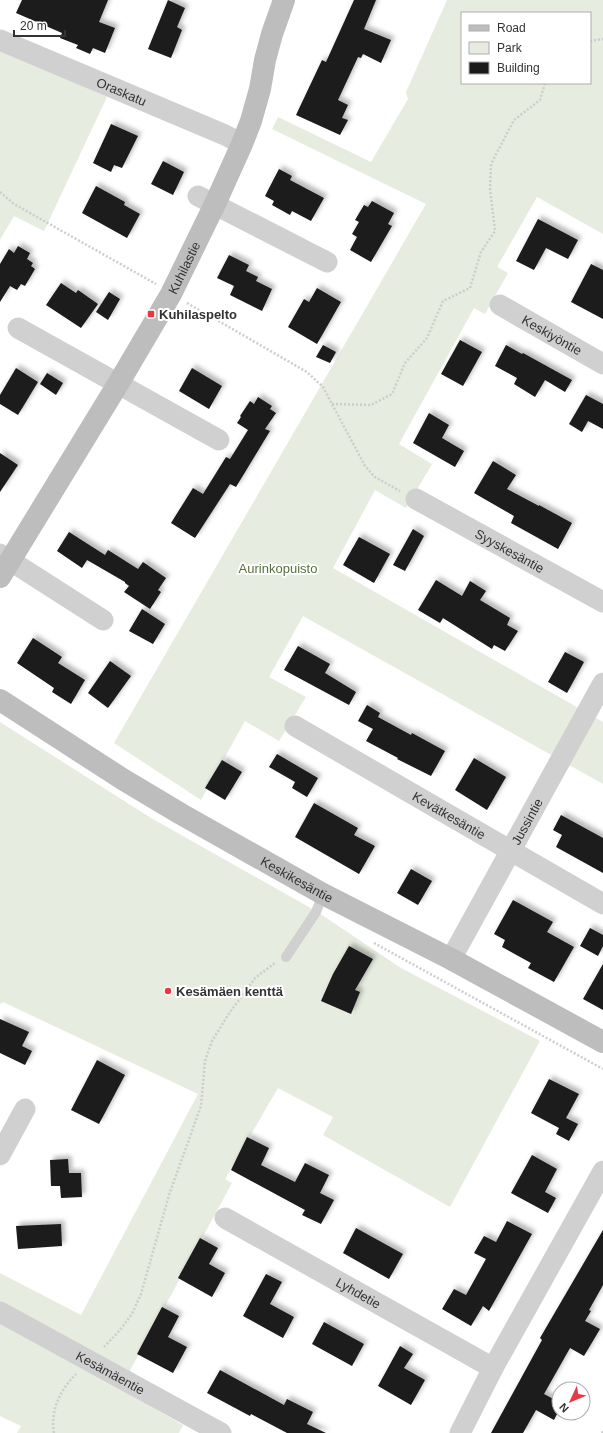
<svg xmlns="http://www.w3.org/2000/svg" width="603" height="1433" viewBox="0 0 603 1433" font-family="Arial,sans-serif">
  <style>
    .green { fill: #e6ecdf; fill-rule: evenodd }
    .building { fill: #1a1a1a; filter: url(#shadow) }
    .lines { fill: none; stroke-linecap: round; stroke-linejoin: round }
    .path { stroke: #cdcdcd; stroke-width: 2.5; stroke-dasharray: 2 2; stroke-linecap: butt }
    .lane { stroke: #d0d0d0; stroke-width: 10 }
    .street { stroke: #d0d0d0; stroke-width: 21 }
    .secondary { stroke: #bdbdbd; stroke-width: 22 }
    .poi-dot { fill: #e63946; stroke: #fff; stroke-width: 1.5 }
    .labels { text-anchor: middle; stroke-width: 4; stroke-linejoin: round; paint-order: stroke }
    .street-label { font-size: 13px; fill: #333; stroke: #fff }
    .poi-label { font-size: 13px; font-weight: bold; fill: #333; stroke: #fff; text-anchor: start }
    .park-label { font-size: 13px; fill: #56703f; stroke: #fff }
  </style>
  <defs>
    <filter id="shadow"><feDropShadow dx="3.5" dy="-3.5" stdDeviation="2" flood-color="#0004"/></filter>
  </defs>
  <rect width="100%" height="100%" fill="#fff"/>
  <g class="green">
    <path d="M 447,0 L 603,0 L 603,234 L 537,197 L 497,267 L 508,273 L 485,314 L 474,308 L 399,444 L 432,464 L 406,508 L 375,490 L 333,568 L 603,722 L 603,784 L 303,616 L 269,677 L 306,697 L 279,741 L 245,721 L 201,800 L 114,743 L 426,204 L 272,129 L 278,117 L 371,162 L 408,99 L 406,92 ZM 462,13 L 590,13 L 590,83 L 462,83 Z"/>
    <polygon points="0,47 107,97 44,231 14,216 0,240"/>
    <polygon points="0,722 151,818 316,911 401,968 540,1041 450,1207 323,1135 333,1117 278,1088 225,1179 232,1183 120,1389 183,1425 179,1433 17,1433 21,1426 0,1416 0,1273 81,1315 198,1094 3,1002 0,1004"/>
  </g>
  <g class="building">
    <polygon points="22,0 108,0 99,22 115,28 105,53 93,48 90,54 76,48 78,45 60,38 62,33 16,13"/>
    <polygon points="168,0 185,8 177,27 182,30 171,58 148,49"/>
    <polygon points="354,0 376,0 364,29 391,40 381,63 363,54 361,58 358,57 338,100 348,105 342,118 348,120 340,135 296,115 322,60 326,62"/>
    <polygon points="111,124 138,136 122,168 114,165 111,172 93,163"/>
    <polygon points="163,161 184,172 173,195 151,184"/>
    <polygon points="279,169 292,176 290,180 324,198 311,221 292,211 290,215 272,205 274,201 265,196"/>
    <polygon points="96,186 125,202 124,205 140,214 127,238 82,213"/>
    <polygon points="372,201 394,213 388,224 392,226 371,262 350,250 357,237 352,234 359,222 355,220 364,205 368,207"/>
    <polygon points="538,219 578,240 568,259 546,248 534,270 516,261"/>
    <polygon points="18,246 30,253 27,259 33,263 31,266 35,269 25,286 21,284 17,290 10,286 0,302 0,264 9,249 14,253"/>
    <polygon points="229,255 249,265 246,271 258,277 256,281 272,289 262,311 230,295 234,286 217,278"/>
    <polygon points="591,264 603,270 603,319 571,302"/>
    <polygon points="61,283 76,293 78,290 98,304 81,328 46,305"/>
    <polygon points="317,288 341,302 317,344 288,327 304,299 309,302"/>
    <polygon points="109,292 120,299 108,320 96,312"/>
    <polygon points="460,340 482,352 463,386 441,374"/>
    <polygon points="323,345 336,352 330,363 316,357"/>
    <polygon points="506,345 522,354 523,353 572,380 565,392 545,380 535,397 514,384 517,378 495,366"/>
    <polygon points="16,368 38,382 18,415 0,404 0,395"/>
    <polygon points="192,368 222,386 209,409 179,391"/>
    <polygon points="47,373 63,383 56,395 40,384"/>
    <polygon points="586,395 603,404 603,429 588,421 582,432 569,424"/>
    <polygon points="258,397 272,406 270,409 276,413 265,429 270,431 236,487 230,484 195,538 171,523 193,488 203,494 226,457 230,459 248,430 237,423 241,417 240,416 250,401 254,404"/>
    <polygon points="429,413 449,425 442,438 464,451 455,467 413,443"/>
    <polygon points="0,453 18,465 0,492"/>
    <polygon points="493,461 516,475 507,489 539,506 539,505 572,523 558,549 511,523 514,516 474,493"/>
    <polygon points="413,529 424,536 405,571 393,565"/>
    <polygon points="69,532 105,555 108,550 138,569 143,562 166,578 158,590 161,592 150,609 124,592 129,586 125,583 125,582 87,560 82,568 57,551"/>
    <polygon points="359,537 390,554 374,583 343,565"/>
    <polygon points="436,580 462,596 470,581 486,591 480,600 510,618 507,625 518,631 505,651 494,645 492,649 443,618 440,623 418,610"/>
    <polygon points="142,609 165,624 153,644 129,631"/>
    <polygon points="33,638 62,657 58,663 85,680 71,704 52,692 54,688 17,663"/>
    <polygon points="298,646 330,664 325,673 356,692 349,705 284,670"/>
    <polygon points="565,652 584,662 567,693 548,682"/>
    <polygon points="110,661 131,676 108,708 88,693"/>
    <polygon points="367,705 380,713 378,717 411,735 412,733 445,751 431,776 397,759 398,758 366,741 373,729 358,721"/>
    <polygon points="277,754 318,778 307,797 292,788 295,782 269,767"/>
    <polygon points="474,758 506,777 487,810 455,790"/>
    <polygon points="222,760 242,772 225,800 205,788"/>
    <polygon points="314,803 358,828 354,835 375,846 359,874 295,837"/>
    <polygon points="561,815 603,838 603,873 556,847 562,835 553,830"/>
    <polygon points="411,869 432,881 418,905 397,893"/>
    <polygon points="513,900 553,922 547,932 574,947 554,982 528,968 531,963 502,947 505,940 494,934"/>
    <polygon points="590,928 603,935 603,946 598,956 580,946"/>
    <polygon points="349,946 373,959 355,990 360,992 351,1014 321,1001 333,974"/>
    <polygon points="603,964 603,1010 583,999"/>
    <polygon points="0,1019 29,1032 22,1046 32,1051 25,1065 0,1053"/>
    <polygon points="97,1060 125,1075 99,1124 71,1110"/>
    <polygon points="549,1079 579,1094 566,1118 578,1124 569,1141 556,1134 559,1128 531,1113"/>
    <polygon points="247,1137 269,1148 261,1165 295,1182 305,1163 329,1175 320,1193 334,1200 321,1224 302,1215 305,1210 231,1170"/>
    <polygon points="532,1155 557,1169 545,1192 556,1198 548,1213 511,1193"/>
    <polygon points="68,1159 69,1173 81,1173 82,1197 61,1198 60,1186 51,1186 50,1160"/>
    <polygon points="507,1221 532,1234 489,1311 483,1306 471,1326 442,1309 454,1289 466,1295 486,1259 474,1253 484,1236 496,1242"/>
    <polygon points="61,1224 62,1246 18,1249 16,1226"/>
    <polygon points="356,1228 403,1254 389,1279 343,1253"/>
    <polygon points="603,1230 603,1285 589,1310 591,1311 585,1321 600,1329 584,1356 570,1348 544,1394 559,1402 559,1410 554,1420 536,1410 523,1433 491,1433 542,1340 540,1338"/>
    <polygon points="200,1238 218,1248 209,1264 225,1273 212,1297 178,1278"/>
    <polygon points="266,1274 282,1282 270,1304 294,1317 283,1338 243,1316"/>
    <polygon points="162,1307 179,1316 168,1337 187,1347 173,1373 137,1354"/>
    <polygon points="324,1322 364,1344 352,1366 312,1344"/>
    <polygon points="400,1346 413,1354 404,1368 425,1380 411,1405 378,1386"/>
    <polygon points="220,1370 284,1405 287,1399 313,1412 307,1424 326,1433 287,1433 251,1414 250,1416 207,1393"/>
  </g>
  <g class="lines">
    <g class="path">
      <polyline points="590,41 603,39"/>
      <polyline points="0,192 14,204 156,284"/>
      <polyline points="187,303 307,372 323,387 365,466 375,477 400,491"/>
      <polyline points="332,404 371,405 392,394 405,363 427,338 443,301 470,288 481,252 495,231 490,189 491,164 514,120 540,100 545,83"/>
      <polyline points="374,943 603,1069"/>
      <polyline points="104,1347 120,1330 132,1314 141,1294 169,1195 201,1106 205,1061 212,1041 228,1015 255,978 275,963"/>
      <path d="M 54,1433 C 50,1411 60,1390 76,1374"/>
      <polyline points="602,1433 603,1431"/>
    </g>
    <polyline class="lane" points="286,957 316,912 323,894"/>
    <g class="street">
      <path id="s1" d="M 0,40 L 225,135 L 242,144"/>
      <polyline points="198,196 327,262"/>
      <path id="s2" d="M 500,305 L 603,364"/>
      <polyline points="18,328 219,440"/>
      <path id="s3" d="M 416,499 L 603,602"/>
      <polyline points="0,554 103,620"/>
      <path id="s4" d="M 295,726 L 603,904"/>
      <path id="s5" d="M 451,959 L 603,683"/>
      <polyline points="0,1155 25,1109"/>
      <path id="s6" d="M 225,1218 L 493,1368"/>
      <path id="s7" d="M 0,1312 L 221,1433"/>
      <polyline points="460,1433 493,1368 603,1171"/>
    </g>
    <g class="secondary">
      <path id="s8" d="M 0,577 L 118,384 L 171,294 L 215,204 L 242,144 L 251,121 L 260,89 L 265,60 L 272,34 L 284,0"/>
      <path id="s9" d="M 0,700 L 124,780 L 181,814 L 323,894 L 451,959 L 603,1042"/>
    </g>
  </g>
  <g class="poi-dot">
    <rect x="147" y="310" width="8" height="8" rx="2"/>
    <circle cx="168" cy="991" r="4"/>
  </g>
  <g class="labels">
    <g class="street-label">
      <text dy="5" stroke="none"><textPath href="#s1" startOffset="132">Oraskatu</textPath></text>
      <text dy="5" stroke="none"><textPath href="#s8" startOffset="360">Kuhilastie</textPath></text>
      <text dy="5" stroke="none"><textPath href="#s2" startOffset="60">Keskiyöntie</textPath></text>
      <text dy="5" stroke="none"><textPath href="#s3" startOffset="107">Syyskesäntie</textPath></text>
      <text dy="5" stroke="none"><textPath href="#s4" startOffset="178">Kevätkesäntie</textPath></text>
      <text dy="5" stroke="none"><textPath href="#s5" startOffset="157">Jussintie</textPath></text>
      <text dy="5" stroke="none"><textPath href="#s9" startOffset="347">Keskikesäntie</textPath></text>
      <text dy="5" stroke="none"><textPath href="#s6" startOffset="153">Lyhdetie</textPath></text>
      <text dy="5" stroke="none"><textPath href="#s7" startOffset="126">Kesämäentie</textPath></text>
    </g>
    <g class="poi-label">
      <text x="159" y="319">Kuhilaspelto</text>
      <text x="176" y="996">Kesämäen kenttä</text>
    </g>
    <g class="park-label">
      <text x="278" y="573">Aurinkopuisto</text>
    </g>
  </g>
  <rect x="461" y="12" width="130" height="72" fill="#ffffff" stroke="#adadad"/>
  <rect x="469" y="25" width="20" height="6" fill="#bdbdbd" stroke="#adadad"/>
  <text x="497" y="32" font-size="12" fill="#333333">Road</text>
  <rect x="469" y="42" width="20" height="12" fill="#e6ecdf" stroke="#adadad"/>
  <text x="497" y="52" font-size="12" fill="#333333">Park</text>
  <rect x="469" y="62" width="20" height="12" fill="#1a1a1a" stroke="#adadad"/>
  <text x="497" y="72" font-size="12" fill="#333333">Building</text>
  <g transform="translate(571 1401) rotate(226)"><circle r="19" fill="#ffffff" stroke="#adadad"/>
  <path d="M0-3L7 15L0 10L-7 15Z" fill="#e63946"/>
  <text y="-6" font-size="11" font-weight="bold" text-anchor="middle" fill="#333333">N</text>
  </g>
  <path d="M14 30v6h51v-6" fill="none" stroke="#333333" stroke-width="2"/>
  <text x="20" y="30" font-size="12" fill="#333333" stroke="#ffffff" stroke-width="3" paint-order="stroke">20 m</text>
</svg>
